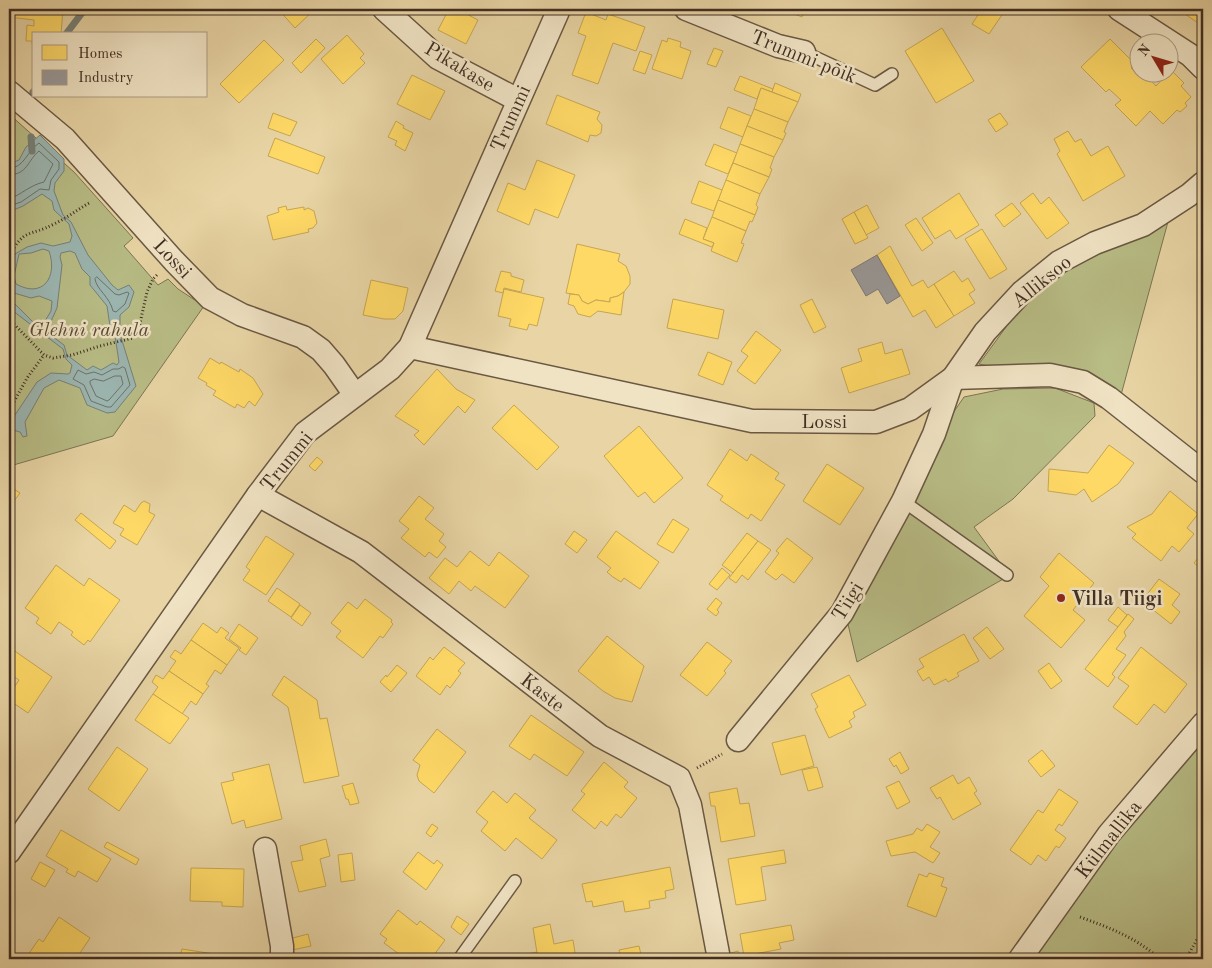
<svg xmlns="http://www.w3.org/2000/svg" width="1212" height="968" viewBox="0 0 1212 968" font-family="'Old Standard TT',serif">
  <style>
    .green { fill: #b8bc85; stroke: #7c7554 }
    .water { fill: #9bb6b1; stroke: #778078; fill-rule: evenodd }
    .homes { fill: #ffd966; stroke: #c6a652 }
    .industry { fill: #999; stroke: #7e7976 }
    .lines { fill: none; stroke-linecap: round; stroke-linejoin: round }
    .shore { stroke: #6e726a; stroke-width: 1 }
    .stream { stroke: #778078; stroke-width: 7 }
    .lane-casing { stroke: #6a5843; stroke-width: 14 }
    .street-casing { stroke: #6a5843; stroke-width: 25 }
    .path { stroke: #402e23; stroke-width: 3; stroke-dasharray: 1 2.5; stroke-linecap: butt }
    .lane { stroke: #f0e3c4; stroke-width: 11 }
    .street { stroke: #f0e3c4; stroke-width: 22 }
    .poi-dot { fill: #8f2418; stroke: #f0e3c4; stroke-width: 2 }
    .labels { text-anchor: middle; stroke-width: 5; stroke-linejoin: round; paint-order: stroke }
    .street-label { font-size: 20px; fill: #402e23; stroke: #f0e3c4 }
    .park-label { font-size: 20px; font-style: italic; fill: #584a37; stroke: #f0e3c4 }
    .poi-label { font-size: 20px; font-weight: bold; fill: #402e23; stroke: #f0e3c4; text-anchor: start }
  </style>
  <rect width="100%" height="100%" fill="#e8d4a4"/>
  <filter id="stains"><feTurbulence type="fractalNoise" baseFrequency=".004" numOctaves="4"/><feColorMatrix values="0 0 0 0 .2 0 0 0 0 .09 0 0 0 0 .02 0 0 0 .5 -.17"/></filter>
  <radialGradient id="worn" r=".72"><stop offset=".6" stop-color="#630" stop-opacity="0"/><stop offset="1" stop-color="#630" stop-opacity=".3"/></radialGradient>
  <g class="green">
    <polygon points="9,114 74,172 133,238 124,246 158,285 168,279 178,289 204,306 113,436 10,466 9,465"/>
    <polygon points="1169,218 1121,395 979,364 1028,297 1057,271"/>
    <polygon points="1055,388 1094,403 1095,416 1013,499 974,527 1004,568 908,500 942,429 964,397 1003,389"/>
    <polygon points="904,508 1005,578 857,662 846,616"/>
    <polygon points="1203,724 1203,959 1025,959"/>
  </g>
  <path class="water" d="M 40,135 L 64,159 L 64,171 L 55,183 L 54,191 L 63,215 L 71,222 L 88,255 L 112,285 L 118,290 L 129,285 L 134,292 L 129,307 L 120,315 L 120,334 L 136,386 L 115,412 L 107,413 L 87,405 L 80,388 L 59,380 L 44,388 L 25,422 L 27,436 L 23,437 L 20,432 L 9,429 L 9,422 L 11,421 L 37,382 L 51,373 L 68,374 L 70,373 L 72,365 L 66,359 L 63,349 L 9,308 L 10,271 L 15,254 L 27,247 L 41,243 L 53,246 L 70,242 L 72,236 L 69,224 L 54,210 L 52,201 L 42,194 L 23,206 L 9,212 L 9,164 L 19,160 L 26,147 ZM 43,249 L 49,251 C 58,277 43,299 16,284 L 14,276 L 19,254 L 31,253 ZM 70,251 L 75,253 L 82,269 L 90,277 L 90,285 L 107,306 L 111,333 L 115,336 L 119,362 L 117,365 L 113,363 L 101,370 L 93,366 L 87,370 L 67,355 L 64,345 L 49,334 L 48,328 L 57,308 L 62,265 L 60,257 L 61,253 ZM 14,293 L 31,298 L 39,296 L 52,301 L 51,311 L 42,326 L 38,327 L 12,301 L 11,297 Z"/>
  <g class="homes">
    <polygon points="9,9 63,9 61,34 34,34 34,45 32,44 32,41 26,41 27,25 34,26 34,20 9,17"/>
    <polygon points="278,9 315,9 295,28"/>
    <polygon points="449,9 457,9 478,20 466,44 438,30"/>
    <polygon points="782,9 805,9 802,17"/>
    <polygon points="982,9 1006,9 989,34 972,24"/>
    <polygon points="1178,9 1203,9 1203,29 1198,23"/>
    <polygon points="586,12 606,20 608,14 645,27 636,51 613,43 598,84 572,75 586,36 578,33"/>
    <polygon points="942,28 974,81 936,103 905,51"/>
    <polygon points="347,35 364,54 360,58 365,63 343,84 321,59"/>
    <polygon points="668,38 681,42 680,47 691,51 682,79 652,69 662,40 667,42"/>
    <polygon points="316,39 325,48 301,73 292,63"/>
    <polygon points="1110,39 1135,64 1131,68 1142,79 1146,75 1156,86 1171,70 1184,83 1181,86 1191,97 1185,103 1187,106 1180,112 1177,110 1163,124 1150,111 1136,126 1115,105 1121,100 1109,89 1106,92 1081,67"/>
    <polygon points="264,40 284,60 239,103 220,84"/>
    <polygon points="714,48 723,51 716,67 707,64"/>
    <polygon points="640,51 652,55 645,74 633,70"/>
    <polygon points="412,75 445,91 430,120 397,104"/>
    <polygon points="740,76 773,89 772,92 761,88 757,99 734,90"/>
    <polygon points="775,83 801,94 798,102 772,92"/>
    <polygon points="761,88 798,102 788,122 754,109"/>
    <polygon points="557,95 600,112 597,119 602,125 601,133 596,136 590,135 588,142 546,124"/>
    <polygon points="728,107 751,116 743,137 720,128"/>
    <polygon points="754,109 788,122 784,132 786,133 783,140 747,126"/>
    <polygon points="273,113 297,122 290,136 268,128"/>
    <polygon points="1000,113 1008,124 996,132 988,120"/>
    <polygon points="396,121 404,126 403,128 413,133 405,151 395,145 397,141 388,137"/>
    <polygon points="747,126 783,140 774,157 740,144"/>
    <polygon points="1068,131 1075,142 1081,139 1091,156 1108,146 1125,176 1083,201 1057,154 1060,151 1054,139"/>
    <polygon points="275,138 325,157 318,174 268,156"/>
    <polygon points="714,144 737,153 728,174 705,165"/>
    <polygon points="740,144 774,157 770,168 772,169 769,177 733,163"/>
    <polygon points="537,160 575,175 558,218 535,209 529,225 497,211 508,183 525,190"/>
    <polygon points="733,163 769,177 760,194 726,180"/>
    <polygon points="726,180 760,194 756,205 758,207 755,215 718,200"/>
    <polygon points="699,181 722,190 714,211 691,203"/>
    <polygon points="959,193 979,225 956,239 950,230 935,239 922,218"/>
    <polygon points="1033,193 1041,204 1049,197 1069,223 1047,239 1020,203"/>
    <polygon points="718,200 755,215 752,222 750,221 746,231 712,217"/>
    <polygon points="1012,203 1021,214 1004,227 995,215"/>
    <polygon points="867,205 879,228 866,235 854,212"/>
    <polygon points="286,206 287,210 304,207 304,210 308,208 314,211 317,223 313,228 308,229 309,232 273,240 267,216 279,212 278,208"/>
    <polygon points="854,212 868,238 855,244 842,219"/>
    <polygon points="712,217 746,231 741,243 744,244 737,262 711,251 714,243 703,239"/>
    <polygon points="916,218 933,243 922,251 905,225"/>
    <polygon points="685,219 707,228 703,239 714,243 712,247 679,234"/>
    <polygon points="982,229 1007,269 990,279 965,239"/>
    <polygon points="577,244 620,254 618,261 626,266 630,276 630,284 624,292 618,296 610,298 610,302 596,300 588,304 582,301 579,295 566,293"/>
    <polygon points="890,246 912,286 923,280 928,288 934,284 954,316 936,328 925,310 913,317 877,255"/>
    <polygon points="501,271 511,273 511,276 524,280 521,292 504,288 503,293 495,291"/>
    <polygon points="954,271 962,282 968,278 975,290 969,294 975,303 954,316 934,284"/>
    <polygon points="371,280 408,288 403,311 395,319 384,319 363,315"/>
    <polygon points="504,289 544,298 537,326 529,324 527,330 509,326 511,319 498,316"/>
    <polygon points="624,292 621,315 598,311 590,317 578,314 574,306 568,304 570,294 579,295 582,301 588,304 596,300 610,302 610,298 618,296"/>
    <polygon points="673,299 724,310 718,339 667,328"/>
    <polygon points="812,299 826,327 814,333 800,305"/>
    <polygon points="756,331 781,350 755,384 737,371 748,356 741,351"/>
    <polygon points="882,342 885,354 902,349 910,374 849,393 841,368 862,361 858,349"/>
    <polygon points="708,352 732,362 723,385 698,375"/>
    <polygon points="210,358 220,364 221,362 239,372 240,369 253,378 263,394 255,406 249,401 244,408 237,404 235,408 213,395 216,391 206,385 207,383 198,378"/>
    <polygon points="437,369 456,389 475,400 465,413 458,406 424,445 414,435 419,431 395,416"/>
    <polygon points="514,405 559,447 537,470 492,428"/>
    <polygon points="639,426 683,478 654,503 645,492 638,497 604,456"/>
    <polygon points="1109,445 1134,463 1118,484 1092,502 1084,489 1076,495 1048,491 1049,469 1088,473"/>
    <polygon points="730,449 747,461 751,454 779,473 775,479 785,485 761,521 751,514 748,519 720,500 723,496 707,485"/>
    <polygon points="317,457 323,462 315,471 309,466"/>
    <polygon points="827,464 864,488 840,525 803,501"/>
    <polygon points="9,486 20,493 9,508"/>
    <polygon points="1170,491 1198,514 1187,528 1194,534 1179,552 1172,546 1161,561 1132,538 1136,534 1127,527 1152,514"/>
    <polygon points="419,496 434,508 425,519 444,534 439,541 446,547 437,558 429,552 425,557 401,538 409,529 399,521"/>
    <polygon points="144,501 150,504 149,512 155,515 137,545 120,535 124,529 113,523 124,505 135,512 141,503"/>
    <polygon points="81,513 116,541 110,549 75,520"/>
    <polygon points="673,519 689,529 673,553 657,544"/>
    <polygon points="574,531 587,540 577,553 565,544"/>
    <polygon points="616,531 659,562 640,589 624,578 621,582 613,577 607,572 611,568 597,557"/>
    <polygon points="747,533 758,541 733,573 722,565"/>
    <polygon points="266,536 294,554 266,595 243,580 250,570 246,567"/>
    <polygon points="787,538 813,558 794,583 782,574 776,580 765,572 779,553 776,551"/>
    <polygon points="758,541 771,550 748,580 742,575 736,583 729,578"/>
    <polygon points="470,551 489,566 499,552 529,576 505,608 475,586 471,591 459,581 449,594 429,578 445,558 457,567"/>
    <polygon points="1203,552 1203,570 1194,563"/>
    <polygon points="1059,553 1094,583 1073,610 1085,620 1061,648 1024,616 1049,586 1040,577"/>
    <polygon points="56,565 84,586 89,578 120,600 90,642 88,640 84,645 71,635 73,632 59,622 51,634 36,623 39,618 25,608"/>
    <polygon points="722,568 730,575 717,590 709,584"/>
    <polygon points="1159,579 1180,594 1172,605 1180,612 1171,624 1142,601"/>
    <polygon points="277,588 300,604 291,617 268,601"/>
    <polygon points="716,598 722,603 717,610 719,612 716,616 707,609"/>
    <polygon points="365,599 392,620 391,622 393,624 383,638 380,636 363,658 336,637 341,631 331,623 348,602 357,609"/>
    <polygon points="300,605 311,613 302,626 291,618"/>
    <polygon points="1118,607 1127,615 1118,627 1108,620"/>
    <polygon points="1128,614 1134,619 1124,632 1126,636 1116,649 1126,655 1112,674 1115,677 1108,687 1085,669"/>
    <polygon points="203,623 217,633 221,627 229,633 225,638 239,648 227,665 191,640"/>
    <polygon points="239,624 258,638 246,655 239,650 241,648 229,639"/>
    <polygon points="987,627 1004,649 990,659 973,638"/>
    <polygon points="964,634 979,661 957,673 959,676 948,682 946,679 934,685 929,677 923,681 917,671 924,667 919,659"/>
    <polygon points="607,636 644,666 632,702 615,698 603,691 578,671"/>
    <polygon points="191,640 227,665 221,674 215,670 206,684 209,686 203,694 169,671 176,661 170,657 175,650 181,654"/>
    <polygon points="707,642 732,661 724,671 726,673 707,696 680,675"/>
    <polygon points="9,647 52,677 28,713 9,700 9,695 19,680 9,673"/>
    <polygon points="444,647 465,663 458,671 461,673 450,688 447,685 440,695 416,676 430,657 433,660"/>
    <polygon points="1141,647 1187,684 1165,713 1154,704 1137,725 1113,707 1129,686 1118,678"/>
    <polygon points="1049,663 1062,681 1051,689 1038,671"/>
    <polygon points="397,665 407,673 391,692 380,682 386,675 387,677"/>
    <polygon points="169,671 203,694 196,705 191,701 182,714 153,694 158,687 152,682 156,675 163,679"/>
    <polygon points="849,675 866,705 853,712 855,717 849,721 852,727 829,738 815,709 818,707 811,694"/>
    <polygon points="284,676 317,700 320,719 327,718 339,776 304,783 288,707 272,695"/>
    <polygon points="153,694 189,718 170,744 135,720"/>
    <polygon points="531,715 584,752 567,776 534,754 530,760 509,746"/>
    <polygon points="437,729 466,752 434,793 419,781 417,775 420,765 413,760"/>
    <polygon points="805,735 814,766 781,775 772,743"/>
    <polygon points="117,747 148,769 119,811 88,789"/>
    <polygon points="1042,750 1055,766 1041,777 1028,761"/>
    <polygon points="900,752 909,769 901,774 896,765 894,767 889,759"/>
    <polygon points="604,762 628,782 624,787 637,798 621,818 616,814 607,826 601,821 595,829 572,810 585,794 581,791"/>
    <polygon points="269,764 282,819 246,828 244,820 232,824 221,783 234,780 232,773"/>
    <polygon points="817,767 823,787 808,791 802,770"/>
    <polygon points="953,775 958,784 969,777 977,791 974,793 981,804 953,820 940,797 937,799 930,788"/>
    <polygon points="899,781 910,802 897,809 886,787"/>
    <polygon points="353,783 359,803 350,805 348,799 346,799 342,786"/>
    <polygon points="737,788 740,804 749,803 755,836 721,842 715,806 711,806 709,793"/>
    <polygon points="1059,789 1078,802 1062,826 1059,824 1055,830 1066,838 1059,848 1056,846 1046,861 1038,855 1031,865 1010,850 1038,810 1043,813"/>
    <polygon points="493,791 507,803 515,793 536,810 529,818 557,840 542,859 516,838 505,851 481,831 488,822 476,812"/>
    <polygon points="432,824 438,828 431,837 426,833"/>
    <polygon points="927,824 940,832 930,847 940,853 933,863 915,852 891,856 886,841 913,834 917,828 922,831"/>
    <polygon points="61,830 111,859 97,882 78,871 75,877 66,872 68,869 46,856"/>
    <polygon points="326,839 330,856 320,859 326,886 299,892 291,862 303,860 300,846"/>
    <polygon points="107,842 139,859 136,865 104,847"/>
    <polygon points="784,850 786,863 761,867 766,900 736,905 728,859"/>
    <polygon points="418,852 434,864 437,860 443,865 426,890 403,872"/>
    <polygon points="352,853 355,880 341,882 338,855"/>
    <polygon points="40,862 55,870 45,887 31,879"/>
    <polygon points="670,867 674,889 665,891 666,898 649,901 650,908 625,912 623,901 593,907 592,901 586,902 582,884"/>
    <polygon points="191,868 244,869 243,907 222,906 222,902 190,901"/>
    <polygon points="929,873 944,878 941,886 947,888 936,917 907,906 919,874 927,877"/>
    <polygon points="398,910 417,925 420,921 445,940 431,959 425,958 423,959 395,959 399,954 384,943 387,939 380,934"/>
    <polygon points="457,916 469,924 461,935 451,927"/>
    <polygon points="59,917 90,938 76,959 25,959 39,939 43,942"/>
    <polygon points="550,924 554,944 573,940 576,959 538,959 533,928"/>
    <polygon points="791,925 794,940 779,943 781,949 744,956 740,934"/>
    <polygon points="308,934 311,946 292,950 289,939"/>
    <polygon points="639,946 642,959 621,959 619,950"/>
    <polygon points="182,949 240,958 240,959 179,959"/>
    <polygon points="738,951 739,959 732,959 731,953"/>
    <polygon points="537,952 538,959 517,959 516,956"/>
  </g>
  <polygon class="industry" points="877,255 900,296 887,304 878,289 866,296 851,270"/>
  <g class="lines">
    <g class="shore">
      <path d="M 9,169 C 25,167 27,151 39,143 L 59,162 L 59,169 L 51,180 L 49,190 L 40,189 L 21,202 L 9,206"/>
      <path d="M 9,175 C 28,174 27,161 39,151 L 53,164 L 44,182 C 30,185 21,195 9,199"/>
      <path d="M 97,277 L 115,294 L 119,295 L 127,292 L 129,293 L 125,304 L 116,312 L 113,311 C 110,297 96,289 95,279 Z"/>
      <polygon points="123,367 125,368 130,385 111,407 107,407 91,401 84,385 73,379 78,370 86,374 94,372 102,375 113,369 118,369"/>
      <polygon points="115,376 121,376 123,384 109,400 107,401 96,396 90,383 90,381 94,379 103,381"/>
    </g>
    <g class="stream">
      <polyline points="66,34 85,9"/>
      <polyline points="33,92 34,91"/>
      <polyline points="31,137 32,151"/>
    </g>
    <defs>
      <g id="lane">
        <polyline points="804,52 875,85 892,74"/>
        <polyline points="903,501 1007,575"/>
        <polyline points="459,959 515,881"/>
      </g>
      <g id="street">
        <polyline points="384,9 438,58 518,100"/>
        <polyline points="686,9 778,46 804,52"/>
        <polyline points="1119,9 1190,55 1203,68"/>
        <polyline points="9,92 65,139 174,261 210,298 242,315 303,337 321,350 334,365 355,395"/>
        <polyline points="410,347 752,421 876,422 910,409 953,378 1050,375 1083,382 1109,398 1203,472"/>
        <polyline points="258,495 361,552 600,736 679,778 690,805 719,959"/>
        <polyline points="738,740 842,613 903,501 934,434 953,378 985,332 1022,292 1059,262 1095,243 1143,225 1189,195 1203,183"/>
        <polyline points="265,849 282,946 282,959"/>
        <polyline points="9,852 258,495 305,433 390,369 410,347 559,9"/>
        <polyline points="1020,959 1109,834 1203,724"/>
      </g>
    </defs>
    <use href="#lane" class="lane-casing"/>
    <use href="#street" class="street-casing"/>
    <g class="path">
      <path d="M 9,257 C 24,227 30,237 54,224 C 67,218 78,209 91,202"/>
      <polyline points="9,319 44,355 53,358 72,355 100,346 133,338 138,332 147,292 153,279 157,275"/>
      <polyline points="9,411 27,378 44,355"/>
      <polyline points="697,768 722,754"/>
      <path d="M 1080,917 C 1110,928 1135,937 1160,959"/>
      <polyline points="1186,959 1203,929"/>
    </g>
    <use href="#lane" class="lane"/>
    <use href="#street" class="street"/>
  </g>
  <circle class="poi-dot" cx="1061" cy="598" r="5"/>
  <g class="labels">
    <g class="street-label">
      <text transform="translate(804 56) rotate(22)" y="7">Trummi põik</text>
      <text transform="translate(460 66) rotate(31)" y="7">Pikakase</text>
      <text transform="translate(510 118) rotate(-66)" y="7">Trummi</text>
      <text transform="translate(173 258) rotate(47)" y="7">Lossi</text>
      <text transform="translate(1041 281) rotate(-39)" y="7">Alliksoo</text>
      <text x="824" y="428">Lossi</text>
      <text transform="translate(286 461) rotate(-51)" y="7">Trummi</text>
      <text transform="translate(847 601) rotate(-58)" y="7">Tiigi</text>
      <text transform="translate(543 692) rotate(38)" y="7">Kaste</text>
      <text transform="translate(1108 839) rotate(-52)" y="7">Külmallika</text>
    </g>
    <g class="park-label">
      <text x="89" y="336">Glehni rahula</text>
    </g>
    <g class="poi-label">
      <text x="1071" y="605">Villa Tiigi</text>
    </g>
  </g>
  <rect width="1212" height="968" fill="none" stroke="#e8d4a4" stroke-width="30"/>
  <rect x="10" y="10" width="1192" height="948" fill="none" stroke="#402e23" stroke-width="2.5"/>
  <rect x="15" y="15" width="1182" height="938" fill="none" stroke="#402e23"/>
  <rect x="32" y="32" width="175" height="65" fill="#f0e3c4" stroke="#aa9b84"/>
  <rect x="42" y="45" width="25" height="15" fill="#ffd966" stroke="#aa9b84"/>
  <text x="78" y="58" font-size="15" fill="#402e23">Homes</text>
  <rect x="42" y="70" width="25" height="15" fill="#999999" stroke="#aa9b84"/>
  <text x="78" y="82" font-size="15" fill="#402e23">Industry</text>
  <g transform="translate(1154 58) rotate(308)"><circle r="24" fill="#f0e3c4" stroke="#aa9b84"/>
  <path d="M0-4L9 19L0 12L-9 19Z" fill="#8f2418"/>
  <text y="-8" font-size="14" font-weight="bold" text-anchor="middle" fill="#402e23">N</text>
  </g>
  <rect width="100%" height="100%" filter="url(#stains)"/>
  <rect width="100%" height="100%" fill="url(#worn)"/>
</svg>
